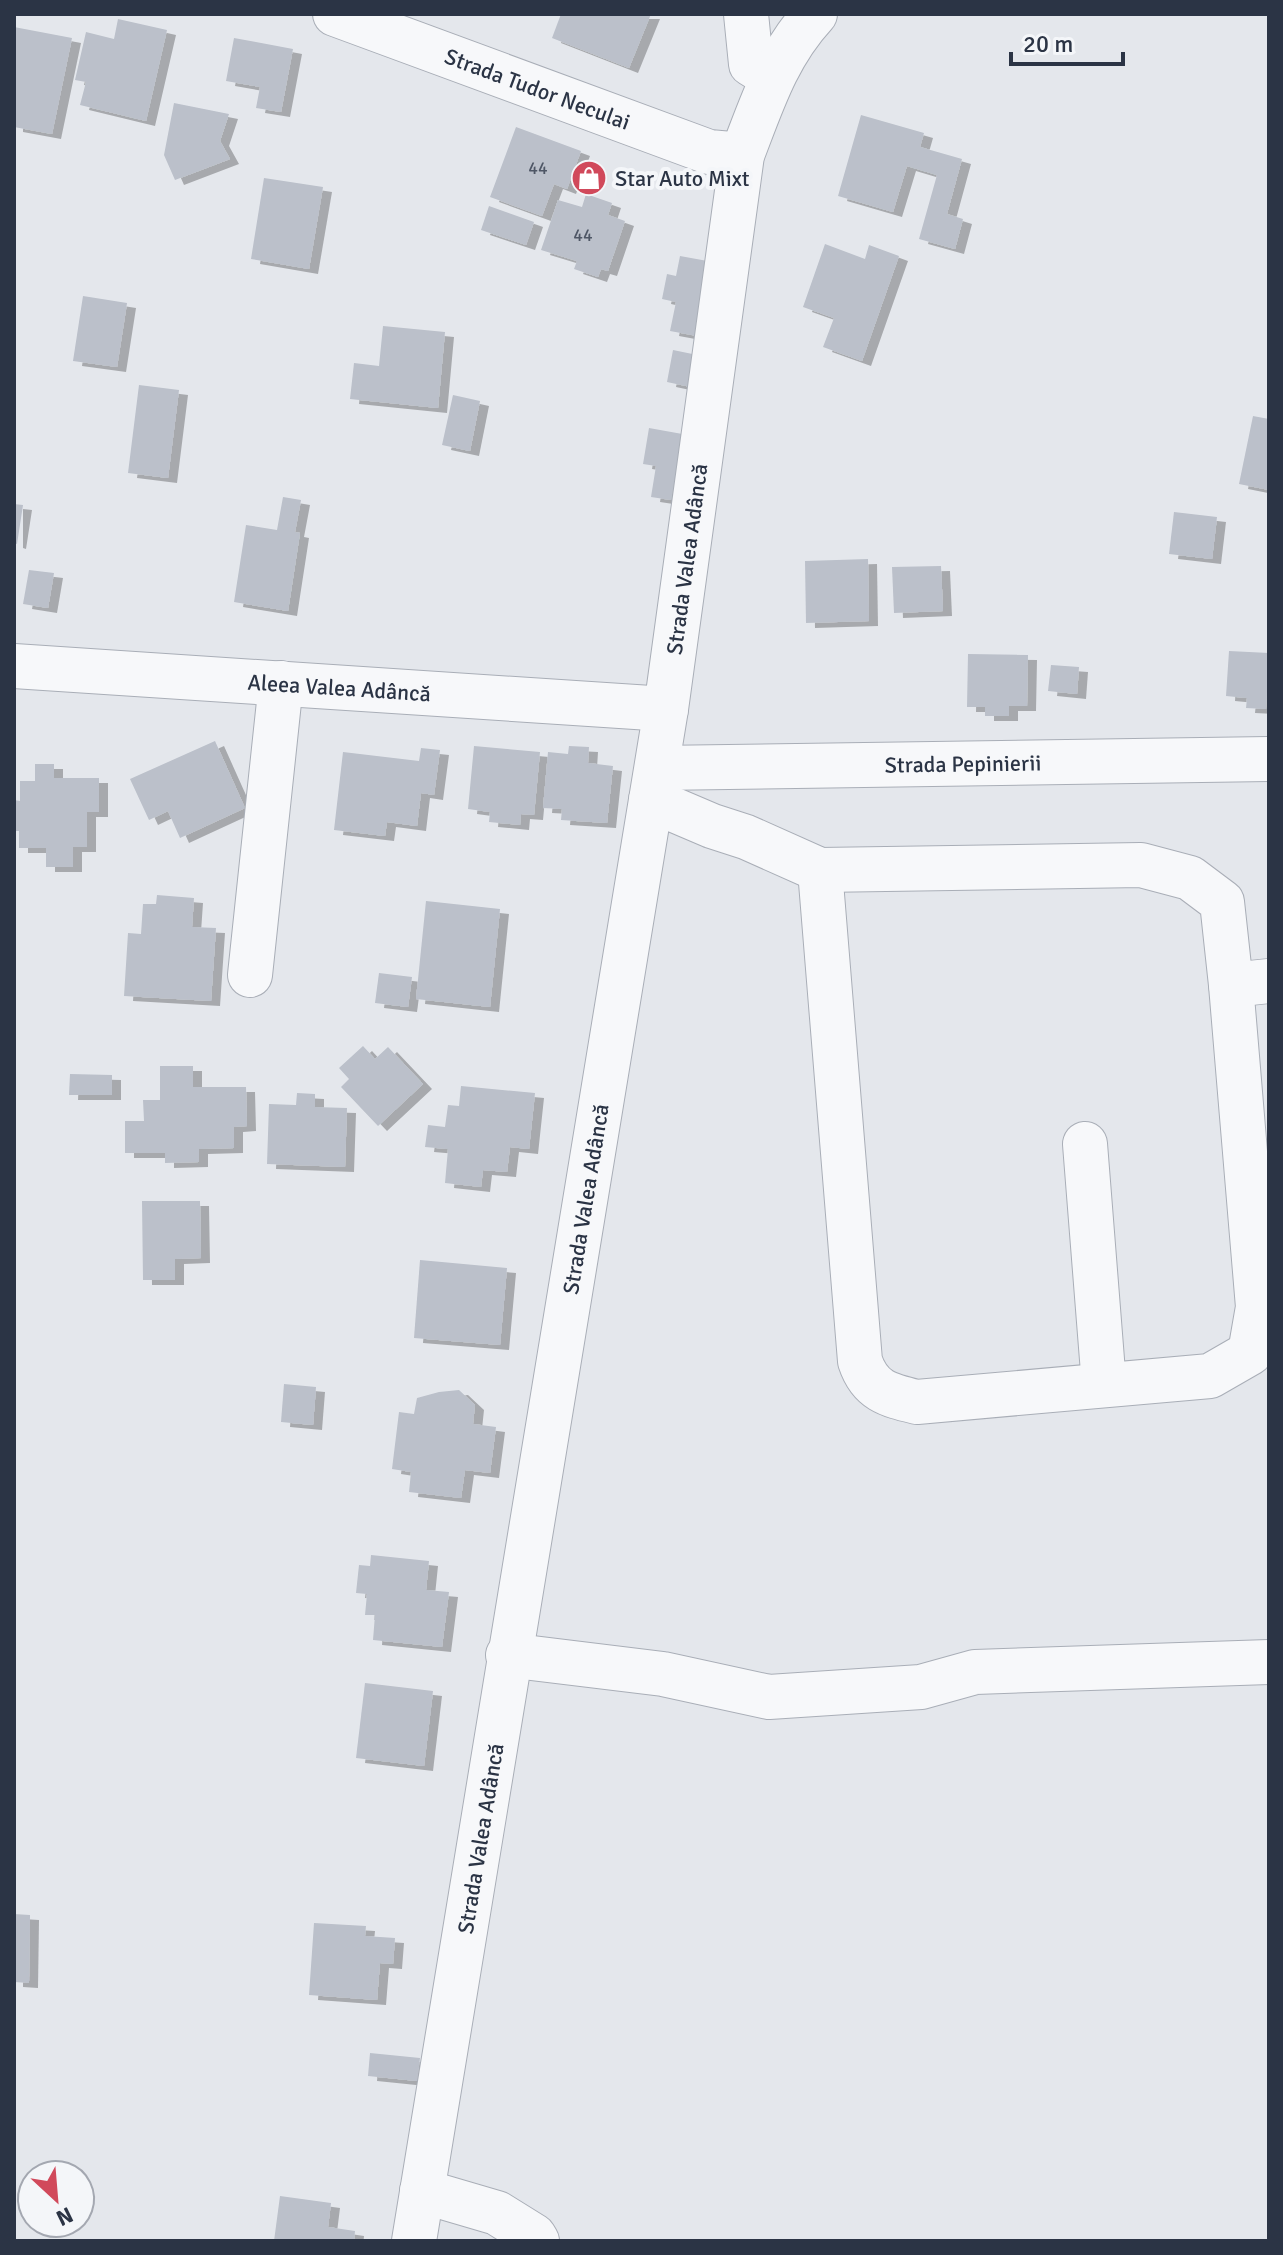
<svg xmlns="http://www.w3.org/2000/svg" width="1283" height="2255" viewBox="0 0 1283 2255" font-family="Signika,sans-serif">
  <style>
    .building { fill: #bbc0ca; filter: url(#shadow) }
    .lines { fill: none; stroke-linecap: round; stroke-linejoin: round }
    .minor-casing { stroke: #a9aeb7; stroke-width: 46 }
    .minor { stroke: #f7f8fa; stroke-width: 44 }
    .labels { text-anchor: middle; stroke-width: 8; stroke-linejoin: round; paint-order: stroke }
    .number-label { font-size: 18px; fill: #4f5766 }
    .street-label { font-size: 22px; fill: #2b3445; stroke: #f4f6f9 }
    .poi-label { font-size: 22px; fill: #2b3445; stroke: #f4f6f9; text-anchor: start }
  </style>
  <defs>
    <filter id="shadow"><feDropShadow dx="9" dy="5" stdDeviation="0" flood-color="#0004"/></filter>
  </defs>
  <rect width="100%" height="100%" fill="#e4e7ec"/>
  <g class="building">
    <polygon points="561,14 651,14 629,68 552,38"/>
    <polygon points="118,19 167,30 146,121 80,105 86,82 75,80 86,32 114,39"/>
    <polygon points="14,27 72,38 52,134 14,127"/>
    <polygon points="234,38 293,49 281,112 256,108 260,87 226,81"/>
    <polygon points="174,103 229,114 220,141 230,159 175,180 164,155"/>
    <polygon points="861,115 924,133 920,147 962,159 947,214 963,219 955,249 919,239 937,175 907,166 893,212 838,196"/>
    <polygon points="516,127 581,151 567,189 554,184 542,216 490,197"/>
    <polygon points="264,178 323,187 309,269 251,259"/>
    <polygon points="586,194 612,203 608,215 625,221 608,271 601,269 598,277 574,269 577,261 541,250 558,200 582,207"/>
    <polygon points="489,206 534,222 526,245 481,230"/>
    <polygon points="825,244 865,259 869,245 899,256 862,361 823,347 834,318 803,307"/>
    <polygon points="680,256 724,264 708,338 670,331 676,302 662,299 667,274 676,276"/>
    <polygon points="83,296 127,303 117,367 73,361"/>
    <polygon points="383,326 445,332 438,408 350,399 354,363 379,366"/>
    <polygon points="673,350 707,357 700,389 667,382"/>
    <polygon points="139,385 179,390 168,478 128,473"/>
    <polygon points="453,395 480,401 470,451 442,445"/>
    <polygon points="1253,416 1269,419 1269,490 1239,484"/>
    <polygon points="649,428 699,437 676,473 671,500 651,497 656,466 643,464"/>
    <polygon points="283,497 301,500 295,532 300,533 288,611 234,602 246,525 277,530"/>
    <polygon points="14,504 23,505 17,544 14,543"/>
    <polygon points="1174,512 1217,517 1212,559 1169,554"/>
    <polygon points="868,559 869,621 806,623 805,561"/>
    <polygon points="941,566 943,611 894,613 892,567"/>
    <polygon points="29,570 54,573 48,608 23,604"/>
    <polygon points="1229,651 1269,653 1266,709 1246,708 1247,698 1226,696"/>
    <polygon points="968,654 1028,655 1027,706 1009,706 1009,716 985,716 985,707 967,707"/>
    <polygon points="1051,665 1079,667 1077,694 1048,691"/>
    <polygon points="215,741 245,808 180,838 168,811 149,820 130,779"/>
    <polygon points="474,746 540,752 534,815 521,814 520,825 489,822 490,812 468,809"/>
    <polygon points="569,746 589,747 588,763 613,766 607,823 561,820 562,809 543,808 548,752 568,754"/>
    <polygon points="421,748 440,750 434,795 421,793 417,826 387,822 385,836 334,830 343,752 419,761"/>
    <polygon points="35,764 54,764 54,778 99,778 99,812 87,812 87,847 73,847 73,867 46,867 46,848 19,848 19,831 14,831 14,800 20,801 20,781 35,781"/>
    <polygon points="157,895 194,898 192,927 216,928 211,1001 124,996 128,933 141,934 143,904 156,904"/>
    <polygon points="426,901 500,909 490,1007 416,999"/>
    <polygon points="379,973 412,977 408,1007 375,1003"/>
    <polygon points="363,1046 375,1059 388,1047 423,1084 378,1126 341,1087 349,1079 339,1068"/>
    <polygon points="160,1066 193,1066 193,1087 246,1087 247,1126 234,1127 234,1148 199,1149 199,1162 165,1163 165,1153 125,1153 125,1121 144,1121 143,1100 160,1100"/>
    <polygon points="70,1074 112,1075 112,1095 69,1095"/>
    <polygon points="461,1086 535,1093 529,1149 510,1147 507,1172 483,1170 481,1187 445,1183 448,1149 425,1147 428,1125 445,1127 448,1105 459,1106"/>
    <polygon points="297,1093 315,1094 315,1107 347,1108 345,1167 267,1164 269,1104 296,1105"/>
    <polygon points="142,1201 200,1201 201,1258 175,1259 175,1280 143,1280"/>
    <polygon points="420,1260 507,1268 500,1345 414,1338"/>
    <polygon points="284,1384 316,1387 313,1425 281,1422"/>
    <polygon points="459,1390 475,1405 473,1424 496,1427 490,1473 465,1470 461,1498 409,1492 411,1472 392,1469 399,1412 414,1414 417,1398 439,1392"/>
    <polygon points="371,1555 429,1561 426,1590 449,1592 442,1647 373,1640 375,1615 365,1615 367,1594 356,1593 359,1565 370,1566"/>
    <polygon points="365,1683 433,1691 424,1766 356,1758"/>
    <polygon points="14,1914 30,1915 29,1983 14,1982"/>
    <polygon points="314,1923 366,1926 365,1936 395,1938 393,1964 380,1963 377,2000 309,1995"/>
    <polygon points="370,2053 420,2058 417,2081 368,2076"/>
    <polygon points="280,2196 331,2203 328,2227 355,2231 354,2241 274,2241"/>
  </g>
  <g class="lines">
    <defs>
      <g id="minor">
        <path id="s1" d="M 335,14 L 709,152 L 742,155"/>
        <polyline points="746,14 751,64 772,77"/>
        <path id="s2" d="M 14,666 L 666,709"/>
        <path id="s3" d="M 657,768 L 1269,759"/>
        <polyline points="651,800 712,826 746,837 820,870 1141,865 1190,878 1222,902 1231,985 1269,981"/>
        <path d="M 820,870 L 860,1361 C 870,1391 888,1395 917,1402 L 1210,1376 L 1250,1353 L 1258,1307 L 1231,985"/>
        <polyline points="250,975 281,683"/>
        <polyline points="1085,1144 1104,1385"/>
        <polyline points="508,1655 663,1674 769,1697 921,1687 975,1672 1269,1662"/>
        <polyline points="422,2191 497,2213 534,2236 537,2241"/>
        <path id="s4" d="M 414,2241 L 666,709 L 742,155 C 762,103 777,55 815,14"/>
      </g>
    </defs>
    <use href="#minor" class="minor-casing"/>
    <use href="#minor" class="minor"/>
  </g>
  <defs>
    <symbol id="shop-disc" viewBox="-11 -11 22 22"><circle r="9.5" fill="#d1495b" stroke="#f4f6f9"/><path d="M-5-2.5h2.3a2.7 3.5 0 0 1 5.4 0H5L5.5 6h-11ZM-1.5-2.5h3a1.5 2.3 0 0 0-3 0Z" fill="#fff"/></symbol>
  </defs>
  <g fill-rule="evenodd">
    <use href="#shop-disc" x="569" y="158" width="40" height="40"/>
  </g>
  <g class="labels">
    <g class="number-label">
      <text x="538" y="174">44</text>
      <text x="583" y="241">44</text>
    </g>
    <g class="street-label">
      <text dy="8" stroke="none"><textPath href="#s1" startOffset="216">Strada Tudor Neculai</textPath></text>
      <text dy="8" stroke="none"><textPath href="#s4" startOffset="1704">Strada Valea Adâncă</textPath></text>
      <text dy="8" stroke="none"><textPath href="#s2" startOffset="326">Aleea Valea Adâncă</textPath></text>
      <text dy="8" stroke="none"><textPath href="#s3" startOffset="306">Strada Pepinierii</textPath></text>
      <text dy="8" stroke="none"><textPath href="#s4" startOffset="1056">Strada Valea Adâncă</textPath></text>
      <text dy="8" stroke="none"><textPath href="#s4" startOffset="408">Strada Valea Adâncă</textPath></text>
    </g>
    <g class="poi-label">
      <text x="615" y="186">Star Auto Mixt</text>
    </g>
  </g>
  <rect width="1283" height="2255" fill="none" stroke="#2b3445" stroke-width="32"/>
  <g transform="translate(56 2199) rotate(154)"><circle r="38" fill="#f4f6f9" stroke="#a4a8b1" stroke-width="2"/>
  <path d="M0-6L14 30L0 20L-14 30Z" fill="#d1495b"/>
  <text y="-12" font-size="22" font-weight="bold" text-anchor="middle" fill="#2b3445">N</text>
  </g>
  <path d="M1011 52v12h112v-12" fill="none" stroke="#2b3445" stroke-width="4"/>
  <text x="1023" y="52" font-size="24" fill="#2b3445" stroke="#f4f6f9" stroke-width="6" paint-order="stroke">20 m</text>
</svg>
